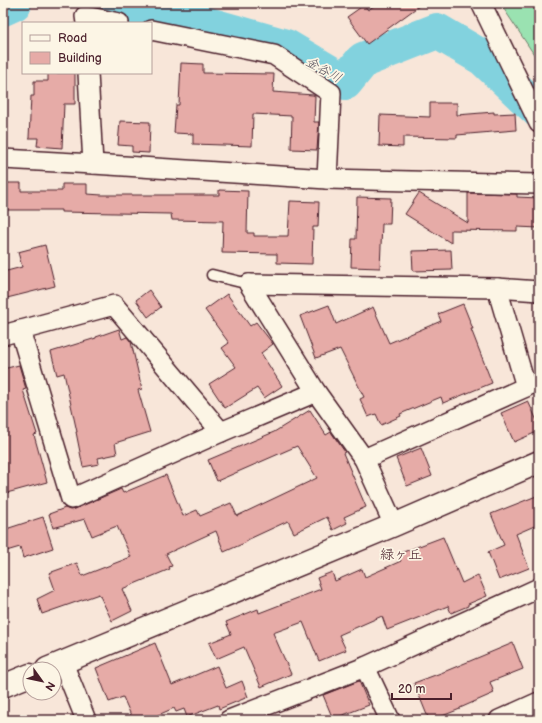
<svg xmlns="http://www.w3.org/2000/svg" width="542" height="723" viewBox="0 0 542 723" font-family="'Balsamiq Sans','Klee One',sans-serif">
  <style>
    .green { fill: #9ae2b1; stroke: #72806e }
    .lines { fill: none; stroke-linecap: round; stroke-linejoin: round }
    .river { stroke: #82d2de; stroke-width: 36 }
    .building { fill: #e6aba7; stroke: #4a1f2b }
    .lane-casing { stroke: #4a1f2b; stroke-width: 13 }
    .street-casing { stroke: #4a1f2b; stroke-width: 22 }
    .secondary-casing { stroke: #4a1f2b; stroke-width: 25 }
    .lane { stroke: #fcf5e5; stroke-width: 10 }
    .street { stroke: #fcf5e5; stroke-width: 19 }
    .secondary { stroke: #fcf5e5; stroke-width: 22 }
    .labels { text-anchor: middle; stroke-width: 3.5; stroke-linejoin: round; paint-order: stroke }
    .water-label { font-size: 13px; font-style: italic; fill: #5b5561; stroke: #fcf5e5 }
    .quarter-label { font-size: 14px; fill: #4a1f2b; stroke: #fcf5e5 }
  </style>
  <rect width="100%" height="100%" fill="#f8e6d9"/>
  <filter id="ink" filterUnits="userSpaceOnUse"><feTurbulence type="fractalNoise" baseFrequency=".025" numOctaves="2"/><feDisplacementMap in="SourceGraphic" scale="8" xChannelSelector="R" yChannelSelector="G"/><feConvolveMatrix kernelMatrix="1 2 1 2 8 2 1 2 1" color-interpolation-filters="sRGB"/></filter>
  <g filter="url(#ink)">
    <polygon class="green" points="500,3 539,3 539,62"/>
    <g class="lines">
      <g class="river">
        <polyline points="98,3 177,16 286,47 345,82 363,60 437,31 483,58 539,111"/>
        <polyline points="3,8 14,3"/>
      </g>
    </g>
    <g class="building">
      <polygon points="378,3 423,3 367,44 347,17 364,5 368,10"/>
      <polygon points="181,63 203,64 203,73 274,74 273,92 313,95 315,96 314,122 319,122 317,150 291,149 292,116 253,114 252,146 193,144 193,134 174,133 176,105 179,105"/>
      <polygon points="48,73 75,73 75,104 64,104 62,148 37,146 38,138 29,138 31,96 34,96 34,81 48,81"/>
      <polygon points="430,103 457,103 457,115 494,112 494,114 515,113 516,130 457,135 457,138 403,137 403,147 379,146 380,115 430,117"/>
      <polygon points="120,121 150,122 149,153 132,152 132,146 118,145"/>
      <polygon points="3,183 21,183 21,191 62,191 62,184 87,184 87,194 102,195 219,195 219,190 248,191 247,233 254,233 254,236 288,236 290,201 319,202 318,227 313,227 312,264 277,263 277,254 222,253 223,221 172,220 171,214 61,212 61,210 3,210"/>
      <polygon points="419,193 468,223 468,193 517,194 517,197 539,198 539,228 517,227 517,231 451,230 451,243 405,214"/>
      <polygon points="357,197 391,198 390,224 382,224 380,268 351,267 352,239 356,239"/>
      <polygon points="45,245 55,286 3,299 3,272 22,267 18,252"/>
      <polygon points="451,250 452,270 413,271 412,251"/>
      <polygon points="149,290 161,307 148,317 136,300"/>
      <polygon points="227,294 250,326 256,322 273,344 261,353 282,386 264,398 257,388 225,408 209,384 236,367 222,348 229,343 205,310"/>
      <polygon points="463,304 473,329 471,329 492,383 443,403 441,397 400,414 401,416 381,425 376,414 368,417 360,399 364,397 340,349 316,358 300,316 329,305 336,324 373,307 389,343 441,321 438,314"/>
      <polygon points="119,329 122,339 127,337 131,342 142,389 138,390 150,432 115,443 117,454 98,458 99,464 83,467 76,432 77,432 64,373 57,375 51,352 96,338 96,337"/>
      <polygon points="19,365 26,389 23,390 37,434 34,435 47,482 3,494 3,369"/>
      <polygon points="528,401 539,425 539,431 514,442 501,413"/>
      <polygon points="310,410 326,435 331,432 345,452 343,453 366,507 344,517 347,523 333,530 327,517 294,533 288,521 247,540 247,542 224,552 216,531 166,554 172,566 169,567 170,569 122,589 132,611 112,621 99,594 42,614 37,599 55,590 49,573 77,563 82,576 131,557 117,526 92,536 85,519 53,528 49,514 65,508 70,510 75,509 121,489 123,493 166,475 183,516 197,510 200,516 231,503 237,516 317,478 297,446 217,481 208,460 274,432"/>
      <polygon points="421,448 432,476 407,486 396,458"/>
      <polygon points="539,495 539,524 516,534 529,568 499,580 488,552 504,545 491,514"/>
      <polygon points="43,517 53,548 23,558 20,547 3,552 3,530"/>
      <polygon points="443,537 462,583 478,575 487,596 468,604 468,606 451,613 448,606 387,630 382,616 339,635 346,650 319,661 303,622 273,633 291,674 261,687 244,647 216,659 209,643 231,634 226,622 258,609 259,613 321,589 317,578 332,572 335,581 362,569 365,577 401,561 398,554"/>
      <polygon points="155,643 172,685 217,666 226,688 242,681 248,697 219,709 218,705 187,717 184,709 176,712 174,708 147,720 133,720 123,697 109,702 96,668"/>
      <polygon points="513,643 523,669 490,682 494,693 460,708 460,709 432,720 429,720 414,683 446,671"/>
      <polygon points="359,681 369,705 333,719 323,695"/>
    </g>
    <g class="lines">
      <defs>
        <polyline id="lane" points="212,275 249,284"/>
        <g id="street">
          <polyline points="481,3 539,123"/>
          <polyline points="86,23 85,16 119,23"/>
          <polyline points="151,30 274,55 331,93 327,179"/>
          <polyline points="88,73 93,164"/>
          <polyline points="3,159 93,164 327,179 539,184"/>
          <polyline points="249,284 497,288 539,291"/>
          <polyline points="249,284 316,392 364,459 394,525"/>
          <polyline points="20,330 71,499 221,432 316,392"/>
          <polyline points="3,335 114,305 221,432"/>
          <polyline points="364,459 526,387 497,288"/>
          <polyline points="63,663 86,720"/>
          <polyline points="365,667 390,720"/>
          <polyline points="229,720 365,667 539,588"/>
          <polyline points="499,720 539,702"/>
        </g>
        <g id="secondary">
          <polyline points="47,669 394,525 539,462"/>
          <polyline points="3,686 30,675"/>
        </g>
      </defs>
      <use href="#lane" class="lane-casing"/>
      <use href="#street" class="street-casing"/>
      <use href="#secondary" class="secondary-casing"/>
      <use href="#lane" class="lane"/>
      <use href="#street" class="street"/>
      <use href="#secondary" class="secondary"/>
    </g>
  </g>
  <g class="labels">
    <g class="water-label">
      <text transform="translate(324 69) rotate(29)" y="5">金谷川</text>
    </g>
    <g class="quarter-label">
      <text x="401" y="559">緑ヶ丘</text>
    </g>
  </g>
  <rect width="542" height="723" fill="none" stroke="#fcf5e5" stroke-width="16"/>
  <rect x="8" y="8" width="526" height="707" fill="none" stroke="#4a1f2b" stroke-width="1.5" filter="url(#ink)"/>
  <rect x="22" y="22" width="130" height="52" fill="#fcf5e5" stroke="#b59f9b"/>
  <rect x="30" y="35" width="20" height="6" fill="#fcf5e5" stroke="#b59f9b"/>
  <text x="58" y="42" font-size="12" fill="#4a1f2b">Road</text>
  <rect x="30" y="52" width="20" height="12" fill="#e6aba7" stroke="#b59f9b"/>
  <text x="58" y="62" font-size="12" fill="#4a1f2b">Building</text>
  <g transform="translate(42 681) rotate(123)"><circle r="19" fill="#fcf5e5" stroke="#b59f9b"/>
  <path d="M0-3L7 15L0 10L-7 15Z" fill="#4a1f2b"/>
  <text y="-6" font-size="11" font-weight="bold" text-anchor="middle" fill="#4a1f2b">N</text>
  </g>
  <path d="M392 693v6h59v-6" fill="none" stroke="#4a1f2b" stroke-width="2"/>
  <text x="398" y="693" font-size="12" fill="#4a1f2b" stroke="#fcf5e5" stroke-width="3" paint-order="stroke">20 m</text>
</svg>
